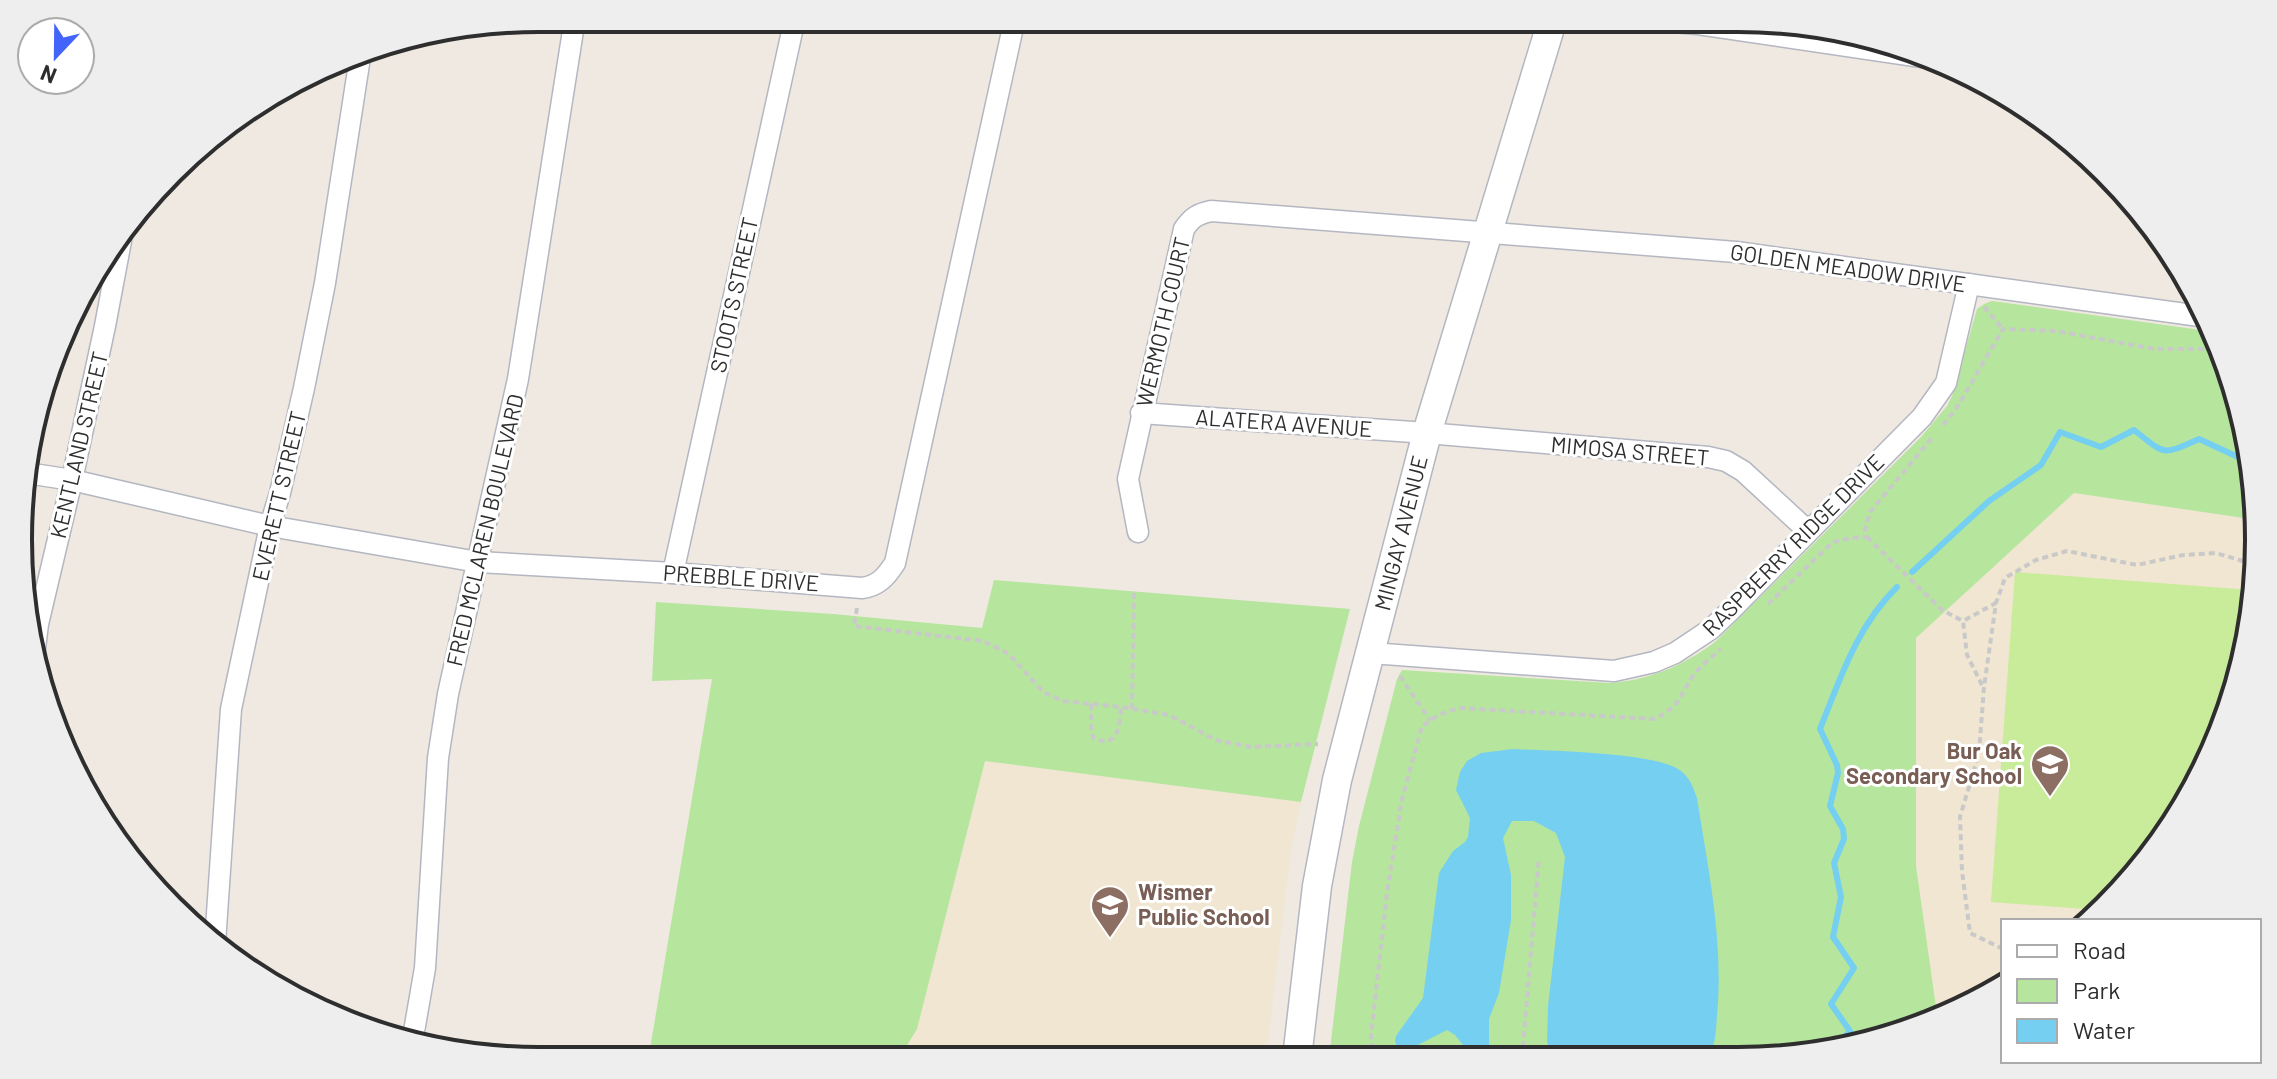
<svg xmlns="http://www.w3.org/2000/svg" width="2277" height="1079" viewBox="0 0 2277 1079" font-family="Barlow,sans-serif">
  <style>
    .education { fill: #f0e6d1 }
    .green { fill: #b6e59e }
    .pitch { fill: #c9ec9a }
    .water { fill: #75cff0 }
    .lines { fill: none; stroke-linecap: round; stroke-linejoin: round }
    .stream { stroke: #75cff0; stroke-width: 6 }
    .street-casing { stroke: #b4b7c1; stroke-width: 23 }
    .secondary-casing { stroke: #b4b7c1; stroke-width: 31 }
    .path { stroke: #c9c9c9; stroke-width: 4; stroke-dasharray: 6 4; stroke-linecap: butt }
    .street { stroke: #fff; stroke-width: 20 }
    .secondary { stroke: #fff; stroke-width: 28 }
    .labels { text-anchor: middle; stroke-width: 6; stroke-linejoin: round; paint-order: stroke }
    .street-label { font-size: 22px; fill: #2e2e2e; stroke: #fff }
    .education-label { font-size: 22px; font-weight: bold; fill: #785e54; stroke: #fff; text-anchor: end }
    .rim { fill: none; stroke: #2e2e2e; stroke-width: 4 }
  </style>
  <rect width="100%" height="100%" fill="#efe9e1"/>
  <g class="education">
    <polygon points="2074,493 2257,520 2259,540 2249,642 2219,739 2152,857 2087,921 2003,921 2003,983 1938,1021 1916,866 1916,638"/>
    <polygon points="985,761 1301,802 1291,850 1266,1058 898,1060 917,1029"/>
  </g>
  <g class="green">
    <path d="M 1992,301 L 2215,332 L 2219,340 L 2249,438 L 2257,520 L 2074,493 L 1916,638 L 1916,866 L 1938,1021 L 1806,1056 L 1329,1058 L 1352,862 L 1359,826 L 1397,679 L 1402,670 L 1610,683 C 1649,680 1683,666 1715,642 L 1921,437 L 1947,406 L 1952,396 L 1977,309 L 1984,304 Z"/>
    <polygon points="994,580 1350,609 1301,802 985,761 917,1029 898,1060 648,1061 712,679 652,681 656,602 833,614 982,628"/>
  </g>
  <polygon class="pitch" points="2015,572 2251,590 2246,650 2219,739 2152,857 2098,910 1991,902"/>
  <path class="water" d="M 1513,749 C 1547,751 1658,752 1681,771 C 1690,778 1693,787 1697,798 C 1708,869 1724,942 1717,1015 C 1716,1030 1716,1043 1709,1057 L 1553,1057 L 1547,1042 L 1548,1006 L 1565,857 L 1556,833 L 1534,821 L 1512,821 L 1503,838 L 1511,875 L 1511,920 L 1499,993 L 1489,1019 L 1489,1058 L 1473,1058 L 1455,1035 L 1447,1030 L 1410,1049 L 1398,1048 L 1395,1042 L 1396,1036 L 1423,998 L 1439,873 L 1453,851 L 1465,842 L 1468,837 L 1470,818 L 1456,790 L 1460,772 L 1467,761 L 1481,753 Z"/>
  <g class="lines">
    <g class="stream">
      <path d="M 1912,572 L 1989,501 L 2041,465 L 2060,432 L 2101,447 L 2134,430 C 2166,455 2161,456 2199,439 L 2238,457 L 2249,439"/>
      <path d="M 1833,1049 L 1850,1031 L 1831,1004 L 1854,968 L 1833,937 L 1841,897 L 1834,863 L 1844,839 L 1843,829 L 1830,806 L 1838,773 L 1837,765 L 1820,729 C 1840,679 1857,626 1897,587"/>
    </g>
    <defs>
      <g id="street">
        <polyline points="1619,18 1698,24 1942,60"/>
        <polyline points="1141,413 1427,433 1708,457 1726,461 1743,471 1808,531"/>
        <path d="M 27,473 L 72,480 L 270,526 L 478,562 L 673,573 L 862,588 C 878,586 886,577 895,563 L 1015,18"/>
        <path d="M 1138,532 L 1128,479 L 1184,229 C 1192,217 1198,214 1211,211 L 1736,252 L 2207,317"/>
        <polyline points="673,573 795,18"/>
        <polyline points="35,648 38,624 72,480 105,326 121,241"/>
        <polyline points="1371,653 1614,671 1654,662 1675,653 1711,629 1730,611 1922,417 1946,383 1969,284"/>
        <polyline points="215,943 231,709 270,526 280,493 304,388 325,283 361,51"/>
        <polyline points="412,1043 425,968 438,758 448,694 518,379 575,18"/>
      </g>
      <polyline id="secondary" points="1297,1058 1317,886 1337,780 1427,433 1553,18"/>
    </defs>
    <use href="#street" class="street-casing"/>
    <use href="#secondary" class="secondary-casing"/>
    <g class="path">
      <polyline points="1984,307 2003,329"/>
      <polyline points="1943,425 1956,409 2003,329 2056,331 2155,349 2222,349"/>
      <polyline points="1867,537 1942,610 1963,621"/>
      <polyline points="1768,604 1833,542 1851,538 1867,537 1865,529 1870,512 1932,438"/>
      <polyline points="857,608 854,626 983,641 1009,654 1043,692 1063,701 1121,707 1169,715 1216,740 1251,747 1318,744"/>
      <polyline points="1400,676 1430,720"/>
      <polyline points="1982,685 1967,655 1963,621 1996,603"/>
      <path d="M 1091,704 L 1091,732 L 1094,739 C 1120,748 1119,725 1121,707"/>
      <polyline points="1132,709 1134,589"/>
      <polyline points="2003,949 1970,933 1962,871 1960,817 1979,753 1984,687 1996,603 2005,578 2036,560 2067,551 2137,565 2183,555 2216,553 2256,565"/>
      <polyline points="1522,1057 1539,858"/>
      <path d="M 1377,1058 L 1373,1052 L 1371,1036 L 1387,893 L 1402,799 L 1422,726 L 1439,715 L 1459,708 L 1655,719 C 1682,704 1677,700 1693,676 C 1700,666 1712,657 1721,649"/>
    </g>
    <use href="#street" class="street"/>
    <use href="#secondary" class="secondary"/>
  </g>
  <defs>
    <symbol id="school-pin" viewBox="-11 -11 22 30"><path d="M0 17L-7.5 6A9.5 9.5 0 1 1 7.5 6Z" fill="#8d6e63" stroke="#fff"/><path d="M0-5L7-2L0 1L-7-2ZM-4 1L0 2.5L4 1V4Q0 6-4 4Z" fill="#fff"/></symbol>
  </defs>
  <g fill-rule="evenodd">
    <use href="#school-pin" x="2028" y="742" width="44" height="60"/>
    <use href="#school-pin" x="1088" y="883" width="44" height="60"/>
  </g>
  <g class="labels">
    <g class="street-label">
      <text transform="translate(1848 268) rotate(8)" y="8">GOLDEN MEADOW DRIVE</text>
      <text transform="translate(734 295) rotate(-78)" y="8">STOOTS STREET</text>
      <text transform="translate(1163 322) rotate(-77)" y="8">WERMOTH COURT</text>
      <text transform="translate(1284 423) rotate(4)" y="8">ALATERA AVENUE</text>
      <text transform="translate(79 445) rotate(-77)" y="8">KENTLAND STREET</text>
      <text transform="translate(1630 451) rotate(5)" y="8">MIMOSA STREET</text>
      <text transform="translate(279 496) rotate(-77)" y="8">EVERETT STREET</text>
      <text transform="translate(485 530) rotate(-77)" y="8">FRED MCLAREN BOULEVARD</text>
      <text transform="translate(1401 533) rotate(-76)" y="8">MINGAY AVENUE</text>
      <text transform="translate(1793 545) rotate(-45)" y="8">RASPBERRY RIDGE DRIVE</text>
      <text transform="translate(741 578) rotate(4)" y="8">PREBBLE DRIVE</text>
    </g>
    <g class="education-label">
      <text x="2022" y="759">Bur Oak<tspan x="2022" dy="25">Secondary School</tspan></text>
      <text x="1138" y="900" text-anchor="start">Wismer<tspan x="1138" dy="25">Public School</tspan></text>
    </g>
  </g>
  <path d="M0 0H2277V1079H0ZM539 32H1738A507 507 0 0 1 2245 539V540A507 507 0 0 1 1738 1047H539A507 507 0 0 1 32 540V539A507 507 0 0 1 539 32Z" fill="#eee" fill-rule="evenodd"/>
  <path class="rim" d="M539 32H1738A507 507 0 0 1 2245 539V540A507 507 0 0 1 1738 1047H539A507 507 0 0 1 32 540V539A507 507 0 0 1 539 32Z"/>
  <rect x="2001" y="919" width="260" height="144" fill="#ffffff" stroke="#ababab" stroke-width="2"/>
  <rect x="2017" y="945" width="40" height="12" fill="#ffffff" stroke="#ababab" stroke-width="2"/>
  <text x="2073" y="959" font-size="24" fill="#2e2e2e">Road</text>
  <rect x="2017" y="979" width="40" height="24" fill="#b6e59e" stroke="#ababab" stroke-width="2"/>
  <text x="2073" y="999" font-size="24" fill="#2e2e2e">Park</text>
  <rect x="2017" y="1019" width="40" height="24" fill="#75cff0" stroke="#ababab" stroke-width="2"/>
  <text x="2073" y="1039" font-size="24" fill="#2e2e2e">Water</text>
  <g transform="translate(56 56) rotate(202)"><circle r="38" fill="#ffffff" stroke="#ababab" stroke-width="2"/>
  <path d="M0-6L14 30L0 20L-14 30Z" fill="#4264fb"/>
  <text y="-12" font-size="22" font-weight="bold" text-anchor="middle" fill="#2e2e2e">N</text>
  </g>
</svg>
